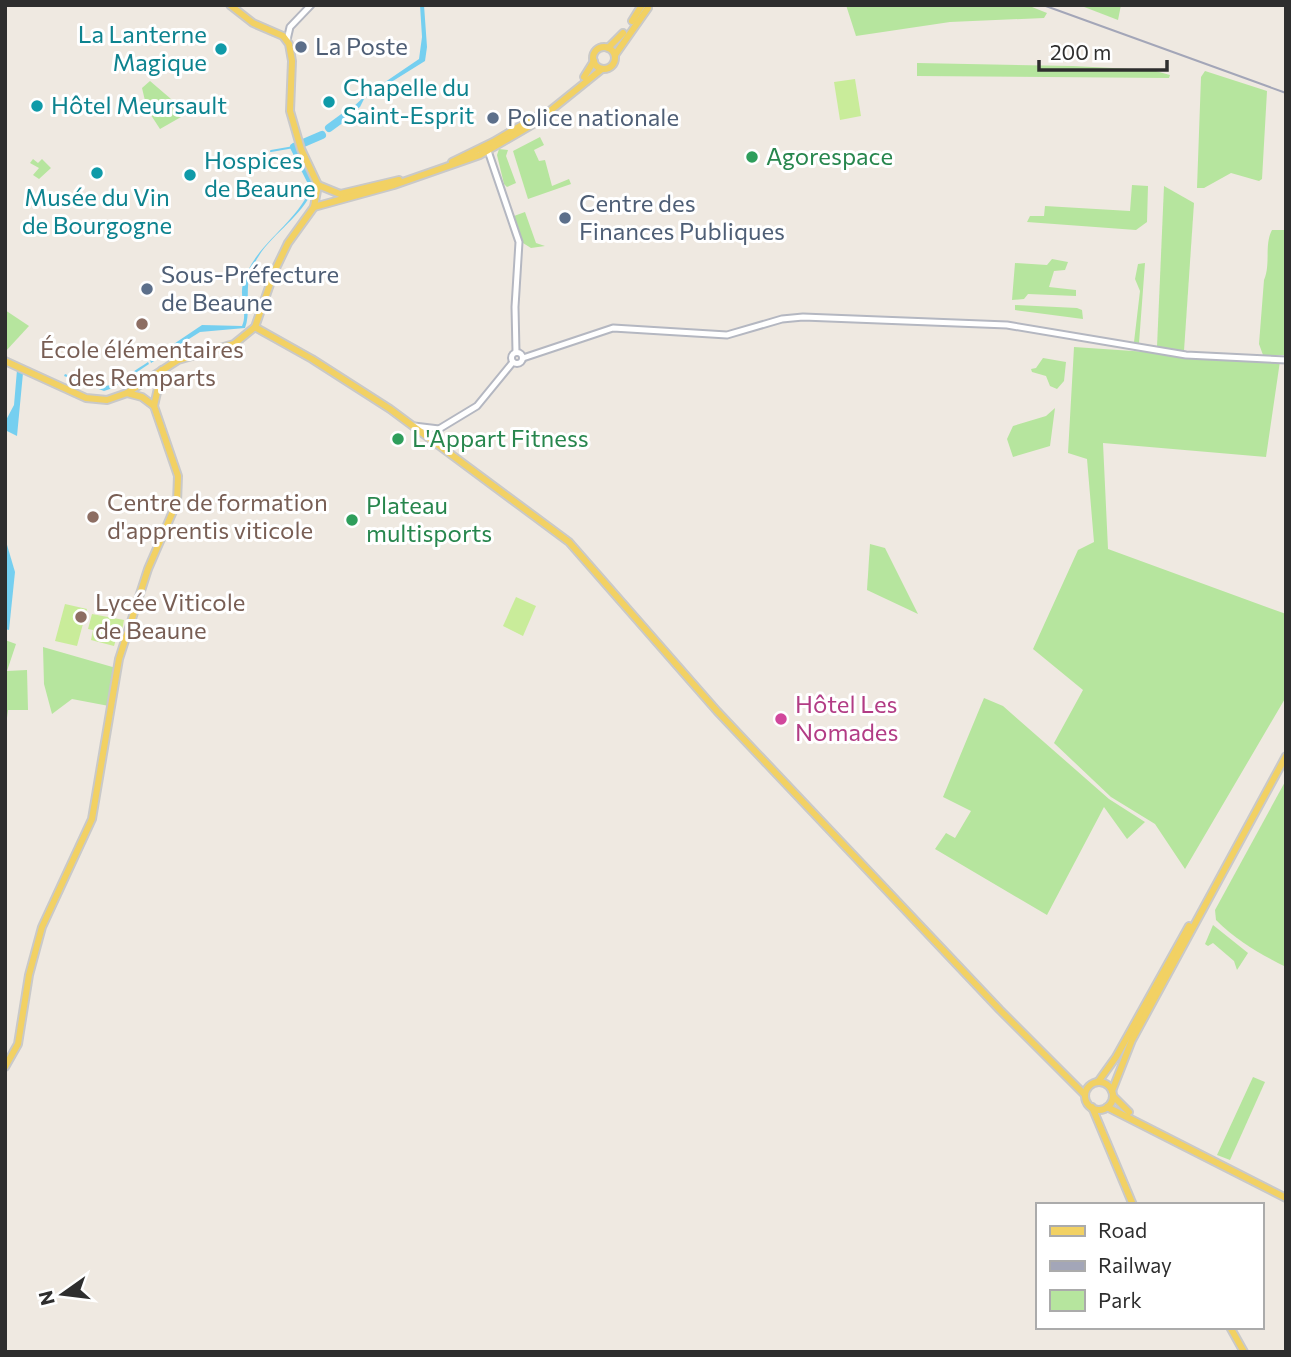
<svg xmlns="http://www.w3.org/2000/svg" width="1291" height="1357" viewBox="0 0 1291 1357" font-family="Commissioner,sans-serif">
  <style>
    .green { fill: #b6e59e }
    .pitch { fill: #c9ec9a }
    .water { fill: #75cff0 }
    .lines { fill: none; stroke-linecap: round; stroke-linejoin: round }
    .stream { stroke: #75cff0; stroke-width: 2 }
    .river { stroke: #75cff0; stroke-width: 8 }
    .secondary-casing { stroke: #b4b7c1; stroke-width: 9 }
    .primary-casing { stroke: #c9c9c9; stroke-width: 10 }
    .secondary { stroke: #fff; stroke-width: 5 }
    .primary { stroke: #f2d163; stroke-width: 6 }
    .rail { stroke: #a3a6b8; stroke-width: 2 }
    .service-dot { fill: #5c6f8a; stroke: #fff; stroke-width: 2.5 }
    .culture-dot { fill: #0f9aa8; stroke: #fff; stroke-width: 2.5 }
    .leisure-dot { fill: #2e9e5b; stroke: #fff; stroke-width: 2.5 }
    .education-dot { fill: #8d6e63; stroke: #fff; stroke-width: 2.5 }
    .hotel-dot { fill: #d1479c; stroke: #fff; stroke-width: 2.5 }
    .labels { text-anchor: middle; stroke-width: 6; stroke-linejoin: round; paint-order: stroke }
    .culture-label { font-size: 24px; fill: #0d838f; stroke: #fff; text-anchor: start }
    .service-label { font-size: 24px; fill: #4e5e75; stroke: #fff; text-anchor: start }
    .leisure-label { font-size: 24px; fill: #27864d; stroke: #fff; text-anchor: start }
    .education-label { font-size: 24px; fill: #785e54; stroke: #fff; text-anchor: start }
    .hotel-label { font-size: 24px; fill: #b23c85; stroke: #fff; text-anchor: start }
  </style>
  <rect width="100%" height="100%" fill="#efe9e1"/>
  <g class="green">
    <polygon points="846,5 1027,5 1047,13 1044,18 950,22 856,36"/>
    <polygon points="1079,5 1121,5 1118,20"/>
    <polygon points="917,63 1073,66 1152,70 1170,75 1169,78 917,76"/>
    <polygon points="1205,71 1267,91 1262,179 1259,181 1231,173 1204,188 1197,188 1201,77"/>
    <polygon points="150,81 171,99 175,99 175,108 181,117 160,129 147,109 142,88"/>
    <polygon points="540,137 544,145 534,150 539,161 545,160 552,186 569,179 571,184 528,199 513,151"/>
    <polygon points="499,149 508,150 506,156 516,183 507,187 504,184 497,155"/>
    <polygon points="33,159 38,163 42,159 51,168 39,179 33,175 39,168 30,163"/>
    <polygon points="1132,185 1148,186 1147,222 1136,230 1027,222 1030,216 1044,216 1045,206 1130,211"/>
    <polygon points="1164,186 1194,203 1184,351 1157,347"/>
    <polygon points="525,212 536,243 545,246 531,248 523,243 514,216"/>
    <path d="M 1272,230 L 1286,230 L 1286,355 L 1263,355 L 1259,344 L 1264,280 C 1271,264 1264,245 1272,230 Z"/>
    <polygon points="1052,259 1068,262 1065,270 1054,271 1049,287 1076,290 1076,296 1028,294 1024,299 1012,300 1015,263 1047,265"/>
    <polygon points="1145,263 1139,343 1134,342 1140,291 1135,279 1138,264"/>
    <polygon points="1015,305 1077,308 1082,310 1083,319 1015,310"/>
    <polygon points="5,310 29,326 5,352"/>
    <polygon points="1074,347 1280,361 1266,457 1103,443 1108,549 1286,614 1286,697 1185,869 1155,824 1111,797 1054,743 1083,690 1033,649 1078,550 1094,542 1087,459 1068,453"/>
    <polygon points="1043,358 1066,362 1064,381 1057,389 1050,386 1046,376 1032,372 1031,369 1036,368"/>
    <polygon points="1055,408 1050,446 1013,457 1007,439 1013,426 1046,416"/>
    <polygon points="870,544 885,548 918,614 867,590"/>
    <polygon points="5,640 16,644 7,671 27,670 28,710 8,710 6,726"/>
    <polygon points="43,647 116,668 109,706 72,699 52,714 44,684"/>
    <polygon points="984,698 1003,706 1109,799 1145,822 1127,839 1104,807 1047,915 935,849 946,833 955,838 971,811 943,797"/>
    <path d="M 1286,780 L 1286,967 C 1260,954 1237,941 1216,920 L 1215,910 Z"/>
    <polygon points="1213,925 1248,953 1237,970 1234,961 1213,943 1208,946 1205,944"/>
    <polygon points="1253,1077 1265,1082 1230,1160 1217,1155"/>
  </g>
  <g class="pitch">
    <polygon points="855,79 861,116 840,120 834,82"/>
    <polygon points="516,597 536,606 523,636 503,626"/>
    <polygon points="65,604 87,609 77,646 55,641"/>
    <polygon points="92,614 124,620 121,636 117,636 114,646 91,640 93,630 88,629"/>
  </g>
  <g class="water">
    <polygon points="420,5 424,5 427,47 425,61 364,99 360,107 337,122 366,95 419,59 422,37"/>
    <path d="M 311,186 L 313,190 C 299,222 261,239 250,274 C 245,291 251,312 245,328 L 200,332 L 151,363 L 150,360 L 202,325 L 242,326 C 248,313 239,298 243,284 C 253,244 299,223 311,186 Z"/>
    <path d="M 148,362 L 149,364 L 113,388 L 104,391 L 64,376 L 65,374 C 114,393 106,389 148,362 Z"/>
    <polygon points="17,370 23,373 17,436 5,430 5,422 14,405"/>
    <polygon points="5,538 15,572 9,630 5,629"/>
  </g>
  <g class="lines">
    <polyline class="stream" points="271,151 294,147"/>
    <g class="river">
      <polyline points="329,128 344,117"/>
      <polyline points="308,196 312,183 294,147 322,135"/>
    </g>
    <defs>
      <g id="secondary">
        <polyline points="287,40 290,27 311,5"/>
        <polyline points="487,148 519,242 515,307 516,352"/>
        <circle cx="517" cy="358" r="5.5"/>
        <polyline points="523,358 613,328 727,335 782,319 803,317 1007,325 1186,355 1286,360"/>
        <polyline points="414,426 439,429"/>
        <polyline points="432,439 439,429 477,406 513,362"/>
      </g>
      <g id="primary">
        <polyline points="632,21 642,5"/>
        <circle cx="604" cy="58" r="11"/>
        <polyline points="608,48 623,33"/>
        <polyline points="615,55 648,8"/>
        <polyline points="584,77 594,61"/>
        <polyline points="452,162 493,142 544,112"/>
        <polyline points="318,185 340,194 399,180"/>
        <polyline points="314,207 394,185 480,155 535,123 602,69"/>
        <polyline points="255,327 312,359 390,409 569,542 717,711 1000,1010 1085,1095"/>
        <polyline points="5,361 86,398 107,400 127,393 178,360 234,344 255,327 275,270 288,243 314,207 318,185 301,149 290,111 292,61 289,44 283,36 253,23 230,5"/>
        <polyline points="127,393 142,397 154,406"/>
        <polyline points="5,1067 18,1044 29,975 42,927 92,819 119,659 148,569 177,502 178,476 154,406 162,370"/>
        <polyline points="1098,1082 1116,1057 1189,926"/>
        <circle cx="1099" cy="1096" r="14"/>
        <polyline points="1112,1091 1132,1040 1286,756"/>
        <polyline points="1113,1096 1129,1112"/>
        <polyline points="1092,1107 1133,1205"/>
        <polyline points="1107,1107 1286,1198"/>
        <polyline points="1230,1327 1244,1352"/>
      </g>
    </defs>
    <use href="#secondary" class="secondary-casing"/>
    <use href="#primary" class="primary-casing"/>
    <use href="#secondary" class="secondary"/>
    <use href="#primary" class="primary"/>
    <polyline class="rail" points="1043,5 1286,93"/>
  </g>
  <g class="service-dot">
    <circle cx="301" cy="47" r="7"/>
    <circle cx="493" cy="118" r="7"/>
    <circle cx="565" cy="218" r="7"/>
    <circle cx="147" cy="289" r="7"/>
  </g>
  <g class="culture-dot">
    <circle cx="221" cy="49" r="7"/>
    <circle cx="329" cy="102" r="7"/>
    <circle cx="37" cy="106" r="7"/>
    <circle cx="97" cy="173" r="7"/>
    <circle cx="190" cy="175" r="7"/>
  </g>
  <g class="leisure-dot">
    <circle cx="752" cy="157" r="7"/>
    <circle cx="398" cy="439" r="7"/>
    <circle cx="352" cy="520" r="7"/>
  </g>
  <g class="education-dot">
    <circle cx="142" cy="324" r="7"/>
    <circle cx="93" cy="517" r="7"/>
    <circle cx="81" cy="617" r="7"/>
  </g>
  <circle class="hotel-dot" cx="781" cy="719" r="7"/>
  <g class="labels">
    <g class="culture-label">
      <text x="207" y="43" text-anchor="end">La Lanterne<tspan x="207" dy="28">Magique</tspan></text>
      <text x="343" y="96">Chapelle du<tspan x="343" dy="28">Saint-Esprit</tspan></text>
      <text x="51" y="114">Hôtel Meursault</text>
      <text x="204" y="169">Hospices<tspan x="204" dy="28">de Beaune</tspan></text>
      <text x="97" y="206" text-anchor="middle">Musée du Vin<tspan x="97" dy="28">de Bourgogne</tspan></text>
    </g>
    <g class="service-label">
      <text x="315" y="55">La Poste</text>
      <text x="507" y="126">Police nationale</text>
      <text x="579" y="212">Centre des<tspan x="579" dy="28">Finances Publiques</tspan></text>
      <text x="161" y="283">Sous-Préfecture<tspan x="161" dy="28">de Beaune</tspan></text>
    </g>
    <g class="leisure-label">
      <text x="766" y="165">Agorespace</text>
      <text x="412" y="447">L'Appart Fitness</text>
      <text x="366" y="514">Plateau<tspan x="366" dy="28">multisports</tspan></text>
    </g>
    <g class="education-label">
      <text x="142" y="358" text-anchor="middle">École élémentaires<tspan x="142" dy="28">des Remparts</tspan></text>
      <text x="107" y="511">Centre de formation<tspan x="107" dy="28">d'apprentis viticole</tspan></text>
      <text x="95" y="611">Lycée Viticole<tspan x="95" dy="28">de Beaune</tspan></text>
    </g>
    <g class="hotel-label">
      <text x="795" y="713">Hôtel Les<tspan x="795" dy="28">Nomades</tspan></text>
    </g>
  </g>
  <rect width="1291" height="1357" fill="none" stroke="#2e2e2e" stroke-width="14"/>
  <rect x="1036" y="1203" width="228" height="126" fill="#ffffff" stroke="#ababab" stroke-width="2"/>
  <rect x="1050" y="1226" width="35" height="10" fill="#f2d163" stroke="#ababab" stroke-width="2"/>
  <text x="1098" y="1238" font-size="21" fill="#2e2e2e">Road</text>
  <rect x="1050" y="1261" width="35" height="10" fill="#a3a6b8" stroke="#ababab" stroke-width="2"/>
  <text x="1098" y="1273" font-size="21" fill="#2e2e2e">Railway</text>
  <rect x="1050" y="1290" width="35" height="21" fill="#b6e59e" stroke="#ababab" stroke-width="2"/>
  <text x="1098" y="1308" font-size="21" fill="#2e2e2e">Park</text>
  <g transform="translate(63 1294) rotate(256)" stroke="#ffffff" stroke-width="5" paint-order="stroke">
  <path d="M0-5L12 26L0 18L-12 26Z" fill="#2e2e2e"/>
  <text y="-10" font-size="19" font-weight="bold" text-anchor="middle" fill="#2e2e2e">N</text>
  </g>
  <path d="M1039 60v10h128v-10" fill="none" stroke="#2e2e2e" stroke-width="3.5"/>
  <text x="1050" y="60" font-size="21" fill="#2e2e2e" stroke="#ffffff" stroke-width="5" paint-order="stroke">200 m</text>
</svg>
